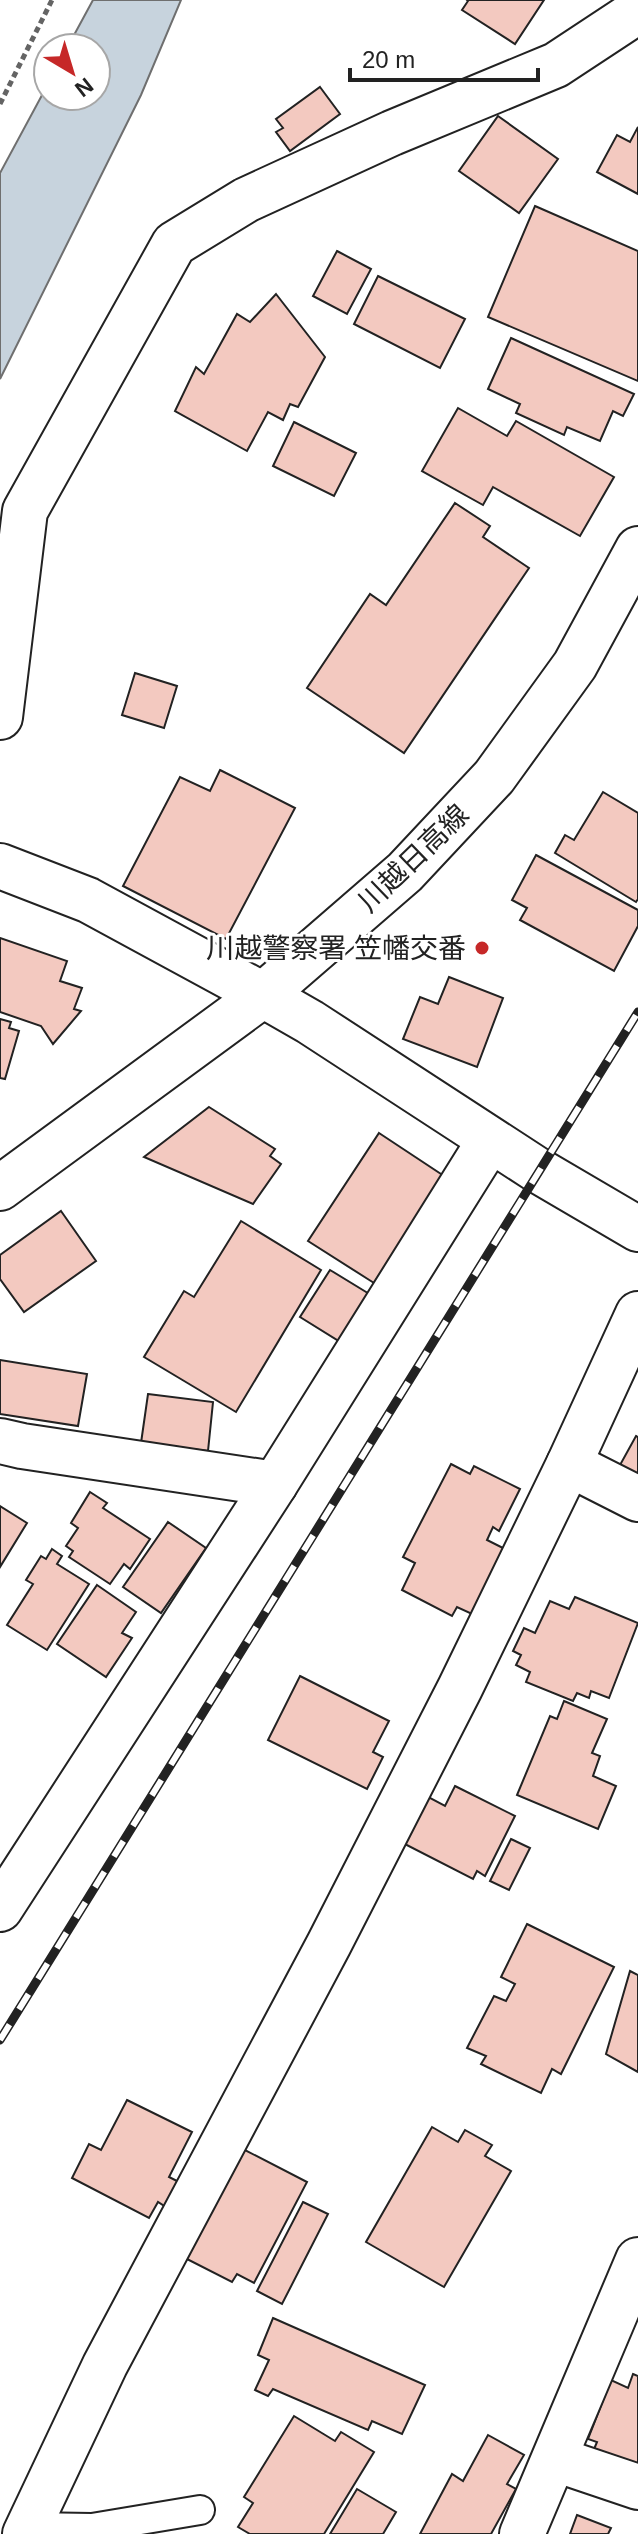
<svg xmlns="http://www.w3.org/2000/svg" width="638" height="2534" viewBox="0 0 638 2534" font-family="Arial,'Noto Sans JP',sans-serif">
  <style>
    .water { fill: #c7d3dd; stroke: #6f6f6f; stroke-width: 2 }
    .building { fill: #f3c9c0; stroke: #222; stroke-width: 2 }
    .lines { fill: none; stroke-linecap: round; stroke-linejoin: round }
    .lane-casing { stroke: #222; stroke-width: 32 }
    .street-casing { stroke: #222; stroke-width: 48 }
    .primary-casing { stroke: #222; stroke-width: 48 }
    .path { stroke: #646464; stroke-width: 5; stroke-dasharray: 6 4; stroke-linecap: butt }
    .lane { stroke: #fff; stroke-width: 28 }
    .street { stroke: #fff; stroke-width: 44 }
    .primary { stroke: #fff; stroke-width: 44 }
    .rail-casing { stroke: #222; stroke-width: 9 }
    .rail { stroke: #fff; stroke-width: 6; stroke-dasharray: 18; stroke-linecap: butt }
    .poi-dot { fill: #c62828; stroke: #fff; stroke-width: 3 }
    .labels { text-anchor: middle; stroke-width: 6; stroke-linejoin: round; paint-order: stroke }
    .street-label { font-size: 28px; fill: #222; stroke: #fff }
    .poi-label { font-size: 28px; fill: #222; stroke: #fff; text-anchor: end }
  </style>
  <rect width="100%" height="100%" fill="#fff"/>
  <polygon class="water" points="93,0 181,0 141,95 0,379 0,173 48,84 48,96 96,96 96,48 67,48"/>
  <g class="building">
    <polygon points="467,0 544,0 515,44 462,10 468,1"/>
    <polygon points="320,87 340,114 290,151 276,132 283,128 276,119"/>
    <polygon points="498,116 558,159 519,213 459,171"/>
    <polygon points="638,127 638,194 597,172 617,135 630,142"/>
    <polygon points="535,206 638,251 638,381 488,317"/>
    <polygon points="337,251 371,269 347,314 313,296"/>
    <polygon points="378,276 465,319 440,368 354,324"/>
    <polygon points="276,294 325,357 298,407 290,404 283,420 268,412 247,451 175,411 196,367 204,374 237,314 250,322"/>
    <polygon points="511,338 634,394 623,416 613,411 600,441 567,427 564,435 516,413 520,404 488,389"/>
    <polygon points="458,408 507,436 516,421 614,477 580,536 493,487 483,505 422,471"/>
    <polygon points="294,422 356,453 334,496 273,466"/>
    <polygon points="455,503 490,526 483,537 529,568 404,753 307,688 370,594 386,605"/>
    <polygon points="135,673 177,686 164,728 122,715"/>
    <polygon points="220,770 295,808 226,939 123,886 180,777 210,791"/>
    <polygon points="603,792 638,813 638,899 636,902 555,853 565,835 574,840"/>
    <polygon points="536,855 638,910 638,926 614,971 520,920 527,908 512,900"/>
    <polygon points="0,938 67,961 60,981 82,988 74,1009 81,1011 53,1044 41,1026 0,1012"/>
    <polygon points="449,977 503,998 477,1067 403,1039 420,997 438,1004"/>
    <polygon points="0,1019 11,1022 9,1028 19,1031 5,1079 0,1078"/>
    <polygon points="209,1107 275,1149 270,1156 281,1164 253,1204 144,1157"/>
    <polygon points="379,1133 444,1176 374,1283 308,1241"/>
    <polygon points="61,1211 96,1261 24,1312 0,1279 0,1255"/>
    <polygon points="241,1221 321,1270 236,1412 144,1357 184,1291 194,1297"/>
    <polygon points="330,1270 371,1295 342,1343 300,1317"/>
    <polygon points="0,1360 87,1374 78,1426 0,1414"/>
    <polygon points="148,1394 213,1402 208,1451 141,1443"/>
    <polygon points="636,1436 638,1437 638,1474 620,1465"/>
    <polygon points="451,1464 470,1474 474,1466 520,1489 499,1531 493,1527 487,1540 505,1549 472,1614 457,1607 452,1616 402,1590 415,1563 403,1557"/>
    <polygon points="90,1492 107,1503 103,1508 150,1539 130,1569 124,1564 110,1584 69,1557 73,1551 66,1546 78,1528 71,1523"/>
    <polygon points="0,1506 27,1523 0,1567"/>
    <polygon points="168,1522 206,1548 161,1613 123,1587"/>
    <polygon points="52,1549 62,1556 57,1564 89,1584 47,1650 7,1625 33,1584 26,1580 41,1556 46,1559"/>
    <polygon points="97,1585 136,1612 122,1633 132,1638 106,1677 57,1644"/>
    <polygon points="575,1597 638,1623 609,1698 591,1691 589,1698 577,1693 573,1701 526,1682 530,1672 516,1665 521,1655 513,1651 524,1628 535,1633 550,1601 569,1609"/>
    <polygon points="300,1676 389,1721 373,1752 383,1757 367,1789 268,1740"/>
    <polygon points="564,1701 607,1719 592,1753 600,1756 593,1776 616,1786 598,1829 517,1795 550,1716 557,1719"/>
    <polygon points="455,1786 515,1816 485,1876 477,1871 473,1879 395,1839 419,1792 445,1806"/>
    <polygon points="511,1839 530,1848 509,1890 490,1881"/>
    <polygon points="527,1924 614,1967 561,2074 552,2069 541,2093 481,2064 486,2056 467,2048 494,1996 506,2001 515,1984 501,1977"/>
    <polygon points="630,1971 638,1975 638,2072 606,2054"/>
    <polygon points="127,2100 192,2132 169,2177 183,2184 169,2209 158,2202 149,2218 72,2178 89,2144 101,2150"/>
    <polygon points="432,2127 458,2142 465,2130 492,2145 485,2156 511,2171 444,2287 366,2242"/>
    <polygon points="239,2147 307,2182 254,2283 237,2274 232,2282 183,2257"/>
    <polygon points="303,2202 328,2214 282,2304 257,2291"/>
    <polygon points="273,2318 425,2385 402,2434 372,2421 368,2430 273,2389 268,2396 255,2390 269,2360 258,2355"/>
    <polygon points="633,2374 638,2376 638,2472 592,2454 597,2442 588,2439 611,2380 628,2388"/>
    <polygon points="294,2416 335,2441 341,2432 374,2452 324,2534 250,2534 238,2527 253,2503 244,2497"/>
    <polygon points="488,2435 524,2455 507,2484 516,2489 491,2534 420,2534 452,2474 463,2481"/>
    <polygon points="357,2489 396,2512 383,2534 330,2534"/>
    <polygon points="577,2515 611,2528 608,2534 570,2534"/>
  </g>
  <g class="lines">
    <defs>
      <polyline id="lane" points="28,2527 92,2528 200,2510"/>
      <g id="street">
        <polyline points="0,717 25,511 174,244 246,200 392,133 556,65 638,11"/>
        <polyline points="0,866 88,900 263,995 310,1022 539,1171 638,1229"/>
        <polyline points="0,1441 22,1446 275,1484"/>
        <polyline points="569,1464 638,1499"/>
        <polyline points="0,1909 275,1484 490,1140"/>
        <polyline points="555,2459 638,2487"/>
        <polyline points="25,2534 105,2365 329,1944 460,1688 569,1464 638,1314"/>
        <polyline points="522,2534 638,2260"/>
      </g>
      <polyline id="primary" points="0,1188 263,995 405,872 494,777 575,665 638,549"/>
    </defs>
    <use href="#lane" class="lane-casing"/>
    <use href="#street" class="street-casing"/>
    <use href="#primary" class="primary-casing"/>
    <polyline class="path" points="0,104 52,0"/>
    <use href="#lane" class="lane"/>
    <use href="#street" class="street"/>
    <use href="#primary" class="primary"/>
    <defs>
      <polyline id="rail" points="0,2040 638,1012"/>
    </defs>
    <use href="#rail" class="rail-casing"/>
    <use href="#rail" class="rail"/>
  </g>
  <circle class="poi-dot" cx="482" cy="948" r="8"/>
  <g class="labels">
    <g class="street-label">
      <text transform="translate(413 858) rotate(-44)" y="10">川越日高線</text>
    </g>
    <g class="poi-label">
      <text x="466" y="958">川越警察署 笠幡交番</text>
    </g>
  </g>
  <g transform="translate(72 72) rotate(142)"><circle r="38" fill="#ffffff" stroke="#a7a7a7" stroke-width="2"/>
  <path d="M0-6L14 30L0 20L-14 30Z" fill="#c62828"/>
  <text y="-12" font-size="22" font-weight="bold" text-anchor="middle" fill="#222222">N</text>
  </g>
  <path d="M350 68v12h188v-12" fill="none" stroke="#222222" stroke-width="4"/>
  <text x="362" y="68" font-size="24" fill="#222222" stroke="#ffffff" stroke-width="6" paint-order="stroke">20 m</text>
</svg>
